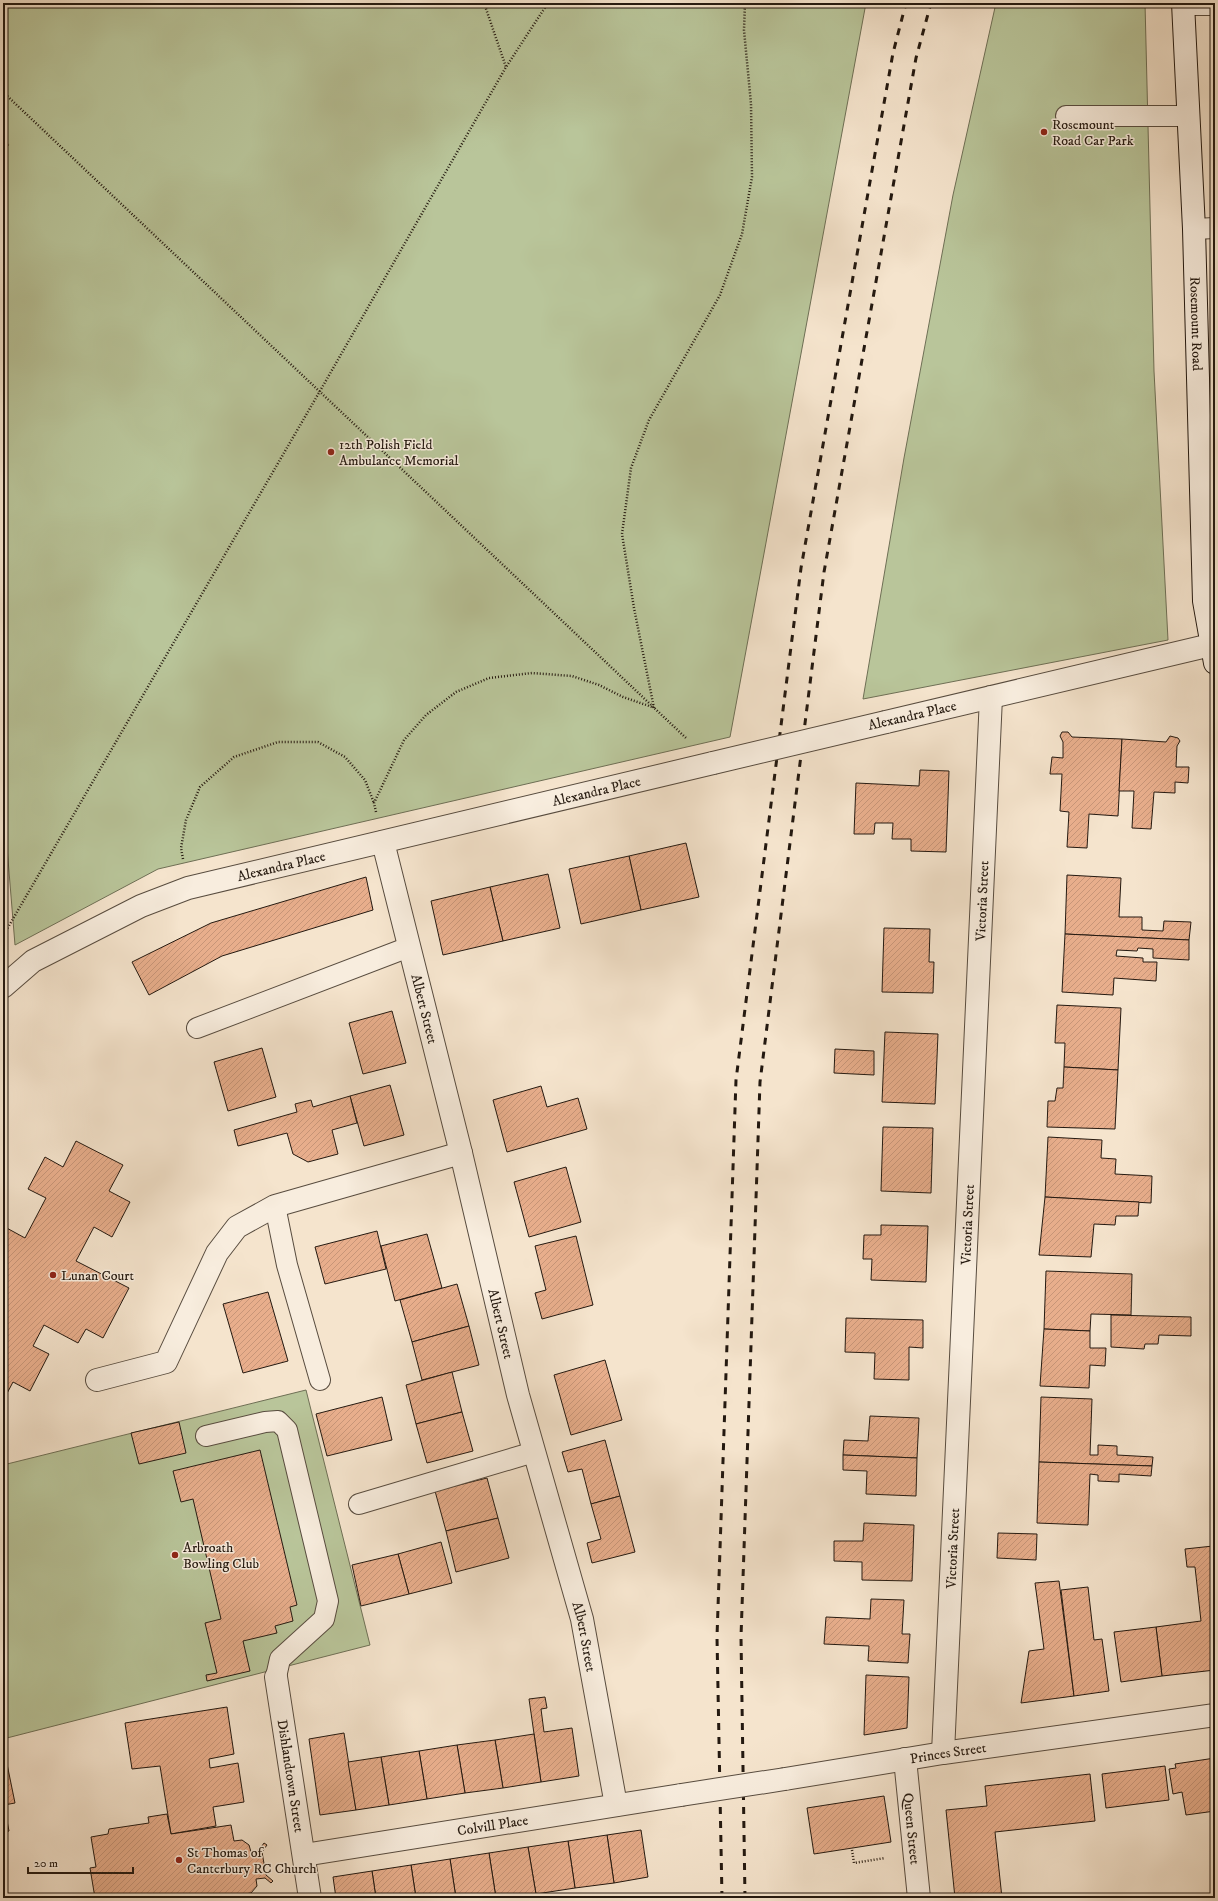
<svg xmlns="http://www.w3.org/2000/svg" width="1218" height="1901" viewBox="0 0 1218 1901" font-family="'IM FELL DW Pica',serif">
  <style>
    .green { fill: #b9c59a; stroke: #6e6f55 }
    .building { fill: url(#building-hatch); stroke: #241910 }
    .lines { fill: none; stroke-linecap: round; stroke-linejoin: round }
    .lane-casing { stroke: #584c3f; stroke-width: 22 }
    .street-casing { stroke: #584c3f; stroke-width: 24 }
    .secondary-casing { stroke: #241910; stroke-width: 24 }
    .path { stroke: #241910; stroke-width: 2.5; stroke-dasharray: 1 2; stroke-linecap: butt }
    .lane { stroke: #f8edde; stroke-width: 20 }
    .street { stroke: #f8edde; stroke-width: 22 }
    .secondary { stroke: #f8edde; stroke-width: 22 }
    .rail { stroke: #241910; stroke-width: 3; stroke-dasharray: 7 7; stroke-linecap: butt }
    .street-bridge-casing { stroke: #584c3f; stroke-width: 24; stroke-linecap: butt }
    .street-bridge { stroke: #f8edde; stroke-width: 22 }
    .poi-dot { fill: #8f2418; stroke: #f8edde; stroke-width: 1.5 }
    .labels { text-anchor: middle; stroke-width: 3; stroke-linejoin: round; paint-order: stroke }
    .poi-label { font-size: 14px; fill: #241910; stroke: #f8edde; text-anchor: start }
    .street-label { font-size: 14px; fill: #241910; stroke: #f8edde }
  </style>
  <defs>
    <pattern id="building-hatch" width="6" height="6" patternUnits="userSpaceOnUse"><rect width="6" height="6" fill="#e8ae8c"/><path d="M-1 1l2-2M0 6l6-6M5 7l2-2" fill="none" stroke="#c79578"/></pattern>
  </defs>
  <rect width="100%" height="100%" fill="#f5e4cd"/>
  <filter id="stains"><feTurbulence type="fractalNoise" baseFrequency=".005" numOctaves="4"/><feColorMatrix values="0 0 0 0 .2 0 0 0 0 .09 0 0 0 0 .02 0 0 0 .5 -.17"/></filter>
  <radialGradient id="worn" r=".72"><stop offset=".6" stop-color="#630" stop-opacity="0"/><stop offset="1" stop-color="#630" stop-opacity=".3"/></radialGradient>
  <g class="green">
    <polygon points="3,3 866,3 730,737 158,869 15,945 3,798 3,151 9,145 3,138"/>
    <polygon points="996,3 1145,3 1154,371 1168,640 863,699 904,458 953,195"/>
    <polygon points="306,1390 370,1645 3,1739 3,1465"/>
  </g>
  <g class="building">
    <polygon points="1062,732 1068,732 1072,737 1122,739 1118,816 1089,814 1087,848 1067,847 1069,812 1060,811 1062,774 1050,774 1052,757 1063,758 1063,742 1060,736"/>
    <polygon points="1170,736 1178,738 1180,741 1177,746 1176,767 1189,767 1188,783 1175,782 1175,793 1154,792 1151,829 1132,828 1134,791 1119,791 1122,739 1166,742"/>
    <polygon points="920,770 949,771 946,852 911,851 911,839 892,839 893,823 875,823 874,834 854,834 856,783 919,786"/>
    <polygon points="686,843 699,897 641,910 629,856"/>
    <polygon points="629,856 641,910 581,924 569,869"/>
    <polygon points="548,874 560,928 503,941 490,887"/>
    <polygon points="1067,875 1121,878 1119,917 1142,917 1142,930 1163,931 1164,921 1191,922 1189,940 1065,934"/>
    <polygon points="366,877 373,910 222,956 149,995 132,962 211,923"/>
    <polygon points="490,887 503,941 443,955 431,901"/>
    <polygon points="884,928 930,929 929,962 934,962 933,993 882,992"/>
    <polygon points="1065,934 1189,940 1189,960 1153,958 1153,949 1138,948 1137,951 1117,950 1116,956 1143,958 1143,962 1157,962 1156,981 1114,978 1113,995 1062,992"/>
    <polygon points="1057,1005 1121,1008 1118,1070 1064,1067 1065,1043 1055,1043"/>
    <polygon points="392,1011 406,1063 363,1074 349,1023"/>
    <polygon points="885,1032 938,1034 935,1104 882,1102"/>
    <polygon points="262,1048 276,1097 228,1111 214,1062"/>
    <polygon points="835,1049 874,1051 874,1075 834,1073"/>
    <polygon points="1064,1067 1118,1070 1115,1129 1047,1127 1048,1101 1055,1101 1057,1088 1063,1088"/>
    <polygon points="390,1085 404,1135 364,1146 350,1096"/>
    <polygon points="541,1086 547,1107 578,1098 587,1129 507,1152 493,1100"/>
    <polygon points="350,1096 357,1123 332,1130 338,1154 308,1162 293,1154 287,1133 238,1146 234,1130 297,1112 295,1104 311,1100 313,1107"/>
    <polygon points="883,1127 933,1128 931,1193 881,1191"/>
    <polygon points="1048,1137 1102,1140 1101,1158 1116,1159 1115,1174 1152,1176 1151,1203 1045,1197"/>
    <polygon points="76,1141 123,1165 109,1191 130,1202 112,1237 94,1227 76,1261 129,1288 103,1338 86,1329 78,1343 44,1325 33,1346 49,1354 30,1391 13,1382 3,1401 3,1226 25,1238 46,1198 28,1189 45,1157 63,1167"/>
    <polygon points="566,1167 581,1222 529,1237 514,1182"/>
    <polygon points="1045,1197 1139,1202 1138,1216 1116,1216 1115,1225 1094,1224 1091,1257 1039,1255"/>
    <polygon points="881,1225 928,1226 926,1282 871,1280 872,1259 863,1259 864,1235 881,1235"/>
    <polygon points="377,1231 386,1269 325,1284 315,1247"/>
    <polygon points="427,1234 442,1288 395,1301 381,1246"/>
    <polygon points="576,1236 593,1305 542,1319 535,1293 546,1290 535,1246"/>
    <polygon points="1046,1271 1132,1274 1131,1315 1091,1314 1090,1331 1044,1329"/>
    <polygon points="457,1284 469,1326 412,1342 400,1300"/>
    <polygon points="268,1292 288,1361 243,1373 223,1304"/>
    <polygon points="1111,1315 1191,1317 1191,1336 1159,1335 1158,1344 1145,1344 1144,1349 1111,1347"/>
    <polygon points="846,1318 923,1320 923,1348 909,1347 909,1380 874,1379 875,1353 845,1352"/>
    <polygon points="469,1326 479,1365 422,1380 412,1342"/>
    <polygon points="1044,1329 1090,1331 1090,1348 1106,1348 1105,1366 1090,1365 1089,1388 1040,1386"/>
    <polygon points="605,1360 622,1420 571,1435 554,1375"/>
    <polygon points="452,1372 462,1412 416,1424 406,1385"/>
    <polygon points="382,1397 392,1440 327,1456 316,1414"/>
    <polygon points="1041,1397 1092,1399 1090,1455 1098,1455 1098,1445 1117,1446 1117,1455 1153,1457 1152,1466 1039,1462"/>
    <polygon points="462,1412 473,1451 427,1463 416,1424"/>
    <polygon points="870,1416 919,1418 917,1458 843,1455 844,1440 868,1441"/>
    <polygon points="179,1422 186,1453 139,1464 131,1433"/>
    <polygon points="605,1440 620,1496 591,1504 582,1469 568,1472 562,1452"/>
    <polygon points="260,1450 297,1605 290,1607 293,1621 275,1626 277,1633 243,1641 250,1671 207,1681 206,1675 217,1673 205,1623 221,1619 193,1499 181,1502 173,1471"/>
    <polygon points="843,1455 917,1458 916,1496 866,1494 867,1471 843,1470"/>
    <polygon points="1039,1462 1152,1466 1151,1476 1119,1474 1119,1482 1098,1481 1098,1475 1090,1474 1088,1525 1037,1523"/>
    <polygon points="487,1478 498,1518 446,1531 435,1491"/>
    <polygon points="620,1496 635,1552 592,1563 587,1543 601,1539 591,1504"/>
    <polygon points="498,1518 509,1558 456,1572 446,1531"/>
    <polygon points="864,1523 914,1525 912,1581 862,1580 862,1562 834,1561 834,1541 863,1541"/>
    <polygon points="998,1533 1037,1534 1036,1560 997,1558"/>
    <polygon points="441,1542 452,1583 409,1594 398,1554"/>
    <polygon points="1213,1546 1215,1562 1215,1670 1162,1676 1156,1627 1201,1621 1195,1567 1187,1567 1185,1549"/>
    <polygon points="398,1554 409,1594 361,1606 352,1565"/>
    <polygon points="1059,1581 1074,1696 1021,1703 1029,1651 1044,1649 1035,1583"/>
    <polygon points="1088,1587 1094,1640 1102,1639 1109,1691 1074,1696 1061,1590"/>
    <polygon points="871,1599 904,1600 902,1634 910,1634 908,1663 868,1661 869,1646 824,1644 826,1617 870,1619"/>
    <polygon points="1156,1627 1162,1676 1121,1682 1114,1632"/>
    <polygon points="866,1675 909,1677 907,1728 864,1735"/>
    <polygon points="545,1697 547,1708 541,1709 544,1732 572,1728 579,1776 541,1782 529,1699"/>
    <polygon points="227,1707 234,1754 209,1759 210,1768 238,1763 244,1802 213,1807 216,1826 171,1834 160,1766 132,1769 125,1723"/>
    <polygon points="344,1733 356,1810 320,1815 309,1739"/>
    <polygon points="534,1734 541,1782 503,1788 495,1740"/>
    <polygon points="495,1740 503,1788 465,1793 457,1745"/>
    <polygon points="457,1745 465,1793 427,1799 419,1751"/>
    <polygon points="419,1751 427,1799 389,1805 381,1757"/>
    <polygon points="5,1754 15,1803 4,1805 9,1831 3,1833 3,1755"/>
    <polygon points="381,1757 389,1805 356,1810 348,1762"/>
    <polygon points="1215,1758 1215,1811 1186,1815 1182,1792 1173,1794 1169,1769 1176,1768 1175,1764"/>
    <polygon points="1165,1766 1169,1800 1106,1808 1102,1774"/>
    <polygon points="1090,1774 1095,1821 995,1832 1002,1898 955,1898 946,1810 987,1806 985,1786"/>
    <polygon points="884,1796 891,1842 814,1854 807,1808"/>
    <polygon points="167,1814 171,1834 231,1825 234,1841 242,1840 249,1845 251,1852 259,1850 264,1843 267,1845 262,1852 266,1875 273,1881 271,1883 265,1878 256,1879 257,1886 251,1893 244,1894 244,1898 95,1898 90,1868 96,1867 91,1837 108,1834 109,1829 149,1823 148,1817"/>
    <polygon points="641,1830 648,1877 614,1883 607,1835"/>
    <polygon points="607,1835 614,1883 575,1888 568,1841"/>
    <polygon points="568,1841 575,1888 536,1894 528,1847"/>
    <polygon points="528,1847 536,1894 511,1898 496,1898 489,1853"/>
    <polygon points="489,1853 496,1898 456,1898 450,1859"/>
    <polygon points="450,1859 456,1898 416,1898 411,1865"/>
    <polygon points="411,1865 416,1898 376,1898 372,1871"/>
    <polygon points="372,1871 376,1898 336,1898 333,1877"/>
  </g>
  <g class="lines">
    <defs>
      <g id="lane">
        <polyline points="1183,5 1215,5"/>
        <polyline points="1066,116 1189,116"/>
        <polyline points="1194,229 1215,228"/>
        <polyline points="197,1028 409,947"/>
        <polyline points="275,1206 287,1265 320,1380"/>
        <polyline points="206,1436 265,1422 278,1421 287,1430 328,1601 324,1619 280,1659 276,1677"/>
        <polyline points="359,1504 534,1452"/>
      </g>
      <g id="street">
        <polyline points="886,722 1215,644"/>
        <path id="s1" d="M 383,842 L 461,1153 L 518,1395 L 582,1619 L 616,1805"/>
        <path id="s2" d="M 3,987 L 33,961 L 141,906 L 188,888 L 713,763"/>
        <polyline points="97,1380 166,1362 217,1253 237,1227 275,1206 461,1153"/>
        <path id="s3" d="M 276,1677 L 310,1898"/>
        <path id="s4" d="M 943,1753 L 991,697"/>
        <path id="s5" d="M 905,1759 L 919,1898"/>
        <path id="s6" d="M 785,1779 L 943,1753 L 1215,1715"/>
        <path id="s7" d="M 304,1855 L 681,1795"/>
      </g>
      <g id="secondary">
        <path id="s8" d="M 1183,3 L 1194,229 L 1204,601 L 1215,663"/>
      </g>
    </defs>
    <use href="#lane" class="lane-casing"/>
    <use href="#street" class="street-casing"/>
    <use href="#secondary" class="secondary-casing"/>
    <g class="path">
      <polyline points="484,3 506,67"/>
      <polyline points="3,92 686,738"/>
      <polyline points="654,708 634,608 622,534 631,468 649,420 720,295 742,234 752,177 751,104 744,30 745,3"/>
      <polyline points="376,812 374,803 404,740 426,715 456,692 489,678 532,673 572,676 599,685 623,697 652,707"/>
      <polyline points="183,859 181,848 186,820 200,787 234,757 278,742 318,742 345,757 365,780 374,803"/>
      <polyline points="3,936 320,391 506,67 548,3"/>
      <polyline points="852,1850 854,1863 885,1858"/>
    </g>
    <use href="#lane" class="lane"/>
    <use href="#street" class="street"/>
    <use href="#secondary" class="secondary"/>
    <g class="rail">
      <polyline points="722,1898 717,1637 736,1080 801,568 893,53 906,3"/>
      <polyline points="745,1898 741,1637 760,1082 824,572 916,58 931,3"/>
    </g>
    <defs>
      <g id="street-bridge">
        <polyline points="713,763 886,722"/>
        <polyline points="681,1795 785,1779"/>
      </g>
    </defs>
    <use href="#street-bridge" class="street-bridge-casing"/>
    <use href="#street-bridge" class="street-bridge"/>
  </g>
  <g class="poi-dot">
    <circle cx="1044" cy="132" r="4"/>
    <circle cx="331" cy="452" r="4"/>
    <circle cx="53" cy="1275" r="4"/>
    <circle cx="175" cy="1555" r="4"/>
    <circle cx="179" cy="1860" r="4"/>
  </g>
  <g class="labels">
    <g class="poi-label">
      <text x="1052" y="129">Rosemount<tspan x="1052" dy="16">Road Car Park</tspan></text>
      <text x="339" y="449">12th Polish Field<tspan x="339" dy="16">Ambulance Memorial</tspan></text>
      <text x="61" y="1280">Lunan Court</text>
      <text x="183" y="1552">Arbroath<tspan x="183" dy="16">Bowling Club</tspan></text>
      <text x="187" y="1857">St Thomas of<tspan x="187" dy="16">Canterbury RC Church</tspan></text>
    </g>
    <g class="street-label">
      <text dy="5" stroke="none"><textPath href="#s8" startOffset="321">Rosemount Road</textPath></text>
      <text transform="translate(912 715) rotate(-13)" y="5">Alexandra Place</text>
      <text dy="5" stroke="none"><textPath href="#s2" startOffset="631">Alexandra Place</textPath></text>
      <text dy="5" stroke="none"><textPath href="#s2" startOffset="307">Alexandra Place</textPath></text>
      <text dy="5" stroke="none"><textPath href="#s4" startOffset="853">Victoria Street</textPath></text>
      <text dy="5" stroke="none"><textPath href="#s1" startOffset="172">Albert Street</textPath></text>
      <text dy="5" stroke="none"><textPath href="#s4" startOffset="529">Victoria Street</textPath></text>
      <text dy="5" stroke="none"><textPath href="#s1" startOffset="496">Albert Street</textPath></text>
      <text dy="5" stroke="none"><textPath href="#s4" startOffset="205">Victoria Street</textPath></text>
      <text dy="5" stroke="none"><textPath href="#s1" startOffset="820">Albert Street</textPath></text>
      <text dy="5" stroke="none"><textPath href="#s6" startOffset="165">Princes Street</textPath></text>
      <text dy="5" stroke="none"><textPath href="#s3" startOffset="100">Dishlandtown Street</textPath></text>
      <text dy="5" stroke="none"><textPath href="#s7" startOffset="191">Colvill Place</textPath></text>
      <text dy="5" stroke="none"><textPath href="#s5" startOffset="70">Queen Street</textPath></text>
    </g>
  </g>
  <rect width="1218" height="1901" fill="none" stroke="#f5e4cd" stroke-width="16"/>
  <rect x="4" y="4" width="1210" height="1893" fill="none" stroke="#241910" stroke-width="2"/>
  <rect x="8" y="8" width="1202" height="1885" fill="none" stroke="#241910"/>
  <path d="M28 1867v6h105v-6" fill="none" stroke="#241910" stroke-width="2"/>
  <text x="34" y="1867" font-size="12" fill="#241910" stroke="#f8edde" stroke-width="3" paint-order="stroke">20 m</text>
  <rect width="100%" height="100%" filter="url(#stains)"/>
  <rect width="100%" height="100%" fill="url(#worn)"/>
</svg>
